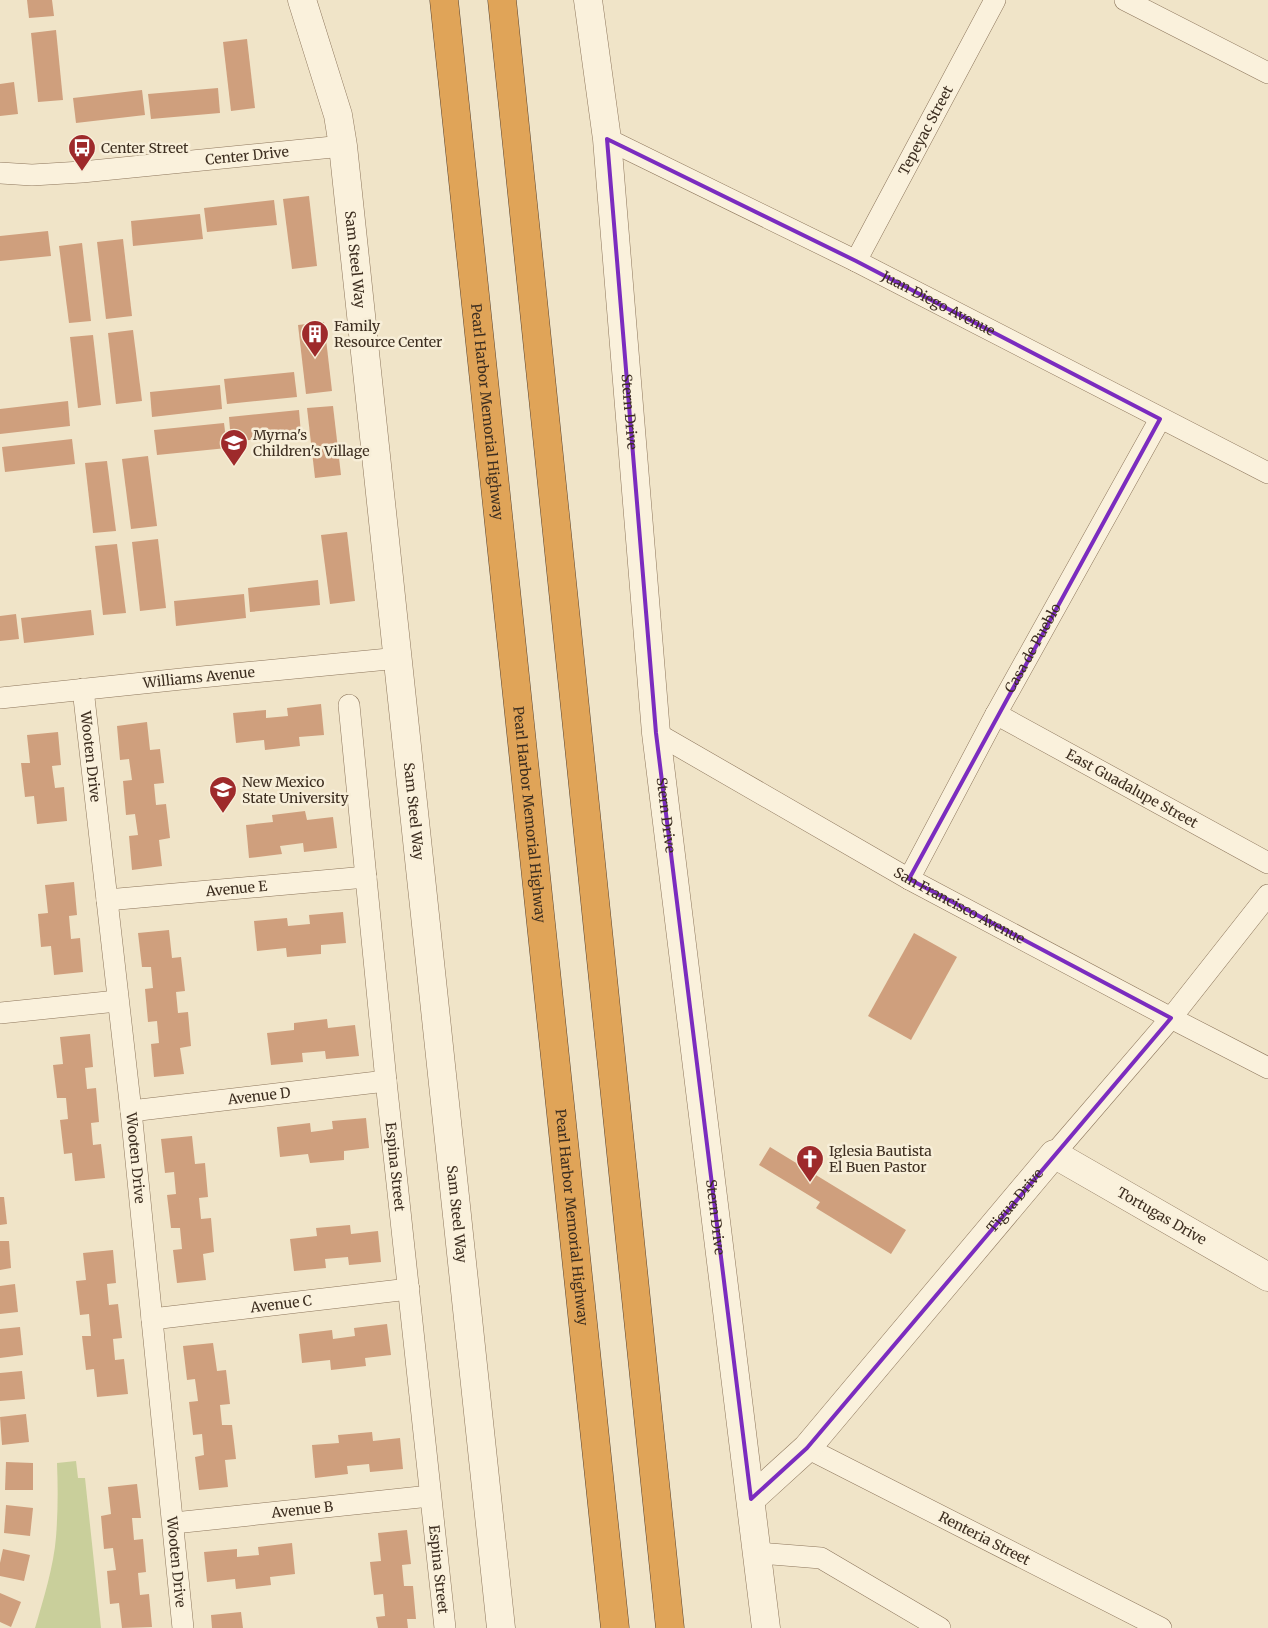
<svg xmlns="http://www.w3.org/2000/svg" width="1268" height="1628" viewBox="0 0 1268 1628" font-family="Merriweather,serif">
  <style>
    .green { fill: #c9cf9b }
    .building { fill: #cf9f7d }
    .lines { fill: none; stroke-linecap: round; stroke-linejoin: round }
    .minor-casing { stroke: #8d765c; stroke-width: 22 }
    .tertiary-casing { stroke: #8d765c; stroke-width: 29 }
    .motorway-casing { stroke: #5b4430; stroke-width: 29 }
    .minor { stroke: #faf1dc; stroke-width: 21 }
    .tertiary { stroke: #faf1dc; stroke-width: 28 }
    .motorway { stroke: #e0a458; stroke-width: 28 }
    .marked { fill: none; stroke: #7b2cbf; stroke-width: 4; stroke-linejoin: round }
    .labels { text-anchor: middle; stroke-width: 5; stroke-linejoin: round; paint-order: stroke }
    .street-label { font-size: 14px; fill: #3d2e20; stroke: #f7eed8 }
    .poi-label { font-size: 14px; fill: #3d2e20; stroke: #f7eed8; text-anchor: start }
  </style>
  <rect width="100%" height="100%" fill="#f0e4c8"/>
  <path class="green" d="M 76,1461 L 78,1478 L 85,1478 L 101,1628 L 35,1628 C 43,1601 54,1565 56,1537 C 58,1512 58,1487 57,1463 Z"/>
  <g class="building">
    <polygon points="27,0 52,0 54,16 29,18"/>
    <polygon points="56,30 63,100 38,102 31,33"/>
    <polygon points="247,39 255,108 231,111 223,42"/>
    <polygon points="14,82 18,114 0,116 0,84"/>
    <polygon points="218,88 220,113 151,119 148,94"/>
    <polygon points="142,90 145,115 76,123 73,98"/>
    <polygon points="309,196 317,266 292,269 283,199"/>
    <polygon points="274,200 277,225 207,232 204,208"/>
    <polygon points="200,214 203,239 133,246 131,221"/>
    <polygon points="48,231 51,256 0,261 0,236"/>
    <polygon points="123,239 132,316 106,319 97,242"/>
    <polygon points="82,243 91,321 69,323 59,246"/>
    <polygon points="324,322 332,391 306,394 298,325"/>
    <polygon points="133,330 142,401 116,404 108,333"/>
    <polygon points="93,335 101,405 78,408 70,337"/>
    <polygon points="294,372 297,397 227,404 224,379"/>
    <polygon points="220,385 222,409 152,417 150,392"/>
    <polygon points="68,401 70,426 0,434 0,409"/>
    <polygon points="333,406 341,475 315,478 307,408"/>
    <polygon points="299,410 301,434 231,442 229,417"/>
    <polygon points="224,423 227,448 157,455 154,430"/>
    <polygon points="72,439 75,464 5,472 2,447"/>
    <polygon points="148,456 157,526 131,529 122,459"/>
    <polygon points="107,461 116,531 93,533 85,463"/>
    <polygon points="347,532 355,601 330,604 321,535"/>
    <polygon points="158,539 166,608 140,611 132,542"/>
    <polygon points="117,544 126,613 103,615 95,546"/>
    <polygon points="318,580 320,605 250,612 248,588"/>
    <polygon points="244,594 246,618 176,626 174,601"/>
    <polygon points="91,610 94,635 24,643 21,618"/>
    <polygon points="16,614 19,639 0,641 0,616"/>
    <polygon points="321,704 324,735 299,737 300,746 265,750 264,740 236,743 233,713 266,710 266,718 288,716 287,708"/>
    <polygon points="147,722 150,750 160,749 164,783 154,784 156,805 166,804 170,838 159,840 162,866 132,870 129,836 138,835 135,814 126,815 123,781 132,780 129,759 120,760 117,726"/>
    <polygon points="58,732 61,765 52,766 55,788 64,787 67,821 37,824 34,796 25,797 21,763 30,763 27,735"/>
    <polygon points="305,811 307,820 333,817 337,848 304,852 303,843 280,846 282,854 249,858 246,825 273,822 272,815"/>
    <polygon points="74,882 77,915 69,916 71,939 80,938 83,972 54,975 51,946 41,947 38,914 48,913 45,885"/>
    <polygon points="343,912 346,943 321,945 321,954 287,957 286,948 257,951 254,921 287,918 288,926 310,924 309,915"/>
    <polygon points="169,930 172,958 181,957 185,991 176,992 178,1013 188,1012 191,1046 180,1048 184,1074 154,1077 151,1044 159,1043 157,1021 148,1022 145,989 153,988 151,967 142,967 138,933"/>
    <polygon points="914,933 957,957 911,1040 868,1016"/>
    <polygon points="327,1019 328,1028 355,1025 359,1056 326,1059 325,1051 302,1053 303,1062 271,1065 267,1033 294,1030 294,1023"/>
    <polygon points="90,1034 93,1067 85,1068 87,1089 96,1088 99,1122 91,1123 93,1145 101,1144 105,1178 75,1181 72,1153 64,1154 60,1120 68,1119 66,1098 57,1098 53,1065 63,1064 60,1037"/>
    <polygon points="366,1118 369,1148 344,1151 344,1160 310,1163 308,1154 280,1157 277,1127 310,1123 311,1132 333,1129 332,1121"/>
    <polygon points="192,1136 195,1164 205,1163 208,1197 199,1198 201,1219 211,1218 214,1252 203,1254 206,1280 177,1283 173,1250 182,1249 180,1228 171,1228 167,1195 176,1194 174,1172 165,1173 161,1139"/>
    <polygon points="770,1147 906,1230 891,1254 816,1208 820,1202 759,1165"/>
    <polygon points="0,1197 4,1197 7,1224 0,1225"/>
    <polygon points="350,1225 351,1234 378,1231 381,1262 349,1265 348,1257 325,1259 326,1268 294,1271 290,1239 317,1236 316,1228"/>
    <polygon points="0,1241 9,1241 11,1268 0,1270"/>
    <polygon points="113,1250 116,1283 107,1284 109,1305 118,1304 122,1338 113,1339 115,1360 124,1359 128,1394 97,1397 94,1369 86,1370 82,1336 91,1336 89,1314 80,1315 76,1281 86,1280 83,1253"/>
    <polygon points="15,1284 18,1312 0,1314 0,1286"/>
    <polygon points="387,1324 391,1355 365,1358 366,1366 331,1370 330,1360 302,1363 299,1334 332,1330 333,1339 355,1336 354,1328"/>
    <polygon points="20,1327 23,1355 0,1358 0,1329"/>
    <polygon points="213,1343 217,1371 226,1370 230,1404 220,1405 222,1425 232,1425 236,1459 225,1460 228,1487 199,1490 195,1457 204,1455 202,1434 193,1435 189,1402 198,1401 195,1379 187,1380 183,1346"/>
    <polygon points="22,1371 25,1399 0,1401 0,1373"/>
    <polygon points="26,1414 29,1442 2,1445 0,1417"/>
    <polygon points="372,1432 373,1441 400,1438 403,1469 370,1472 369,1464 347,1466 348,1474 315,1478 312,1445 339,1443 338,1435"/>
    <polygon points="6,1462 33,1463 33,1490 5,1490"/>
    <polygon points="137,1484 141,1518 132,1518 134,1540 143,1539 146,1572 138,1573 140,1595 149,1594 152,1627 122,1628 119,1603 110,1604 107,1571 116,1570 113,1548 104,1549 101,1516 111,1514 108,1487"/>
    <polygon points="6,1505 33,1508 30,1536 4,1533"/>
    <polygon points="407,1530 411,1564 402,1565 404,1586 413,1586 416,1619 407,1619 408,1628 378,1628 376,1617 385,1616 383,1594 374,1595 370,1562 381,1561 378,1533"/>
    <polygon points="292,1543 295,1574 270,1577 271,1585 236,1589 235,1579 207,1582 204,1552 237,1549 237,1557 259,1555 258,1547"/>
    <polygon points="3,1549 30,1555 24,1581 0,1576 0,1563"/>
    <polygon points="0,1593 21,1602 11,1627 0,1622"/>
    <polygon points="241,1612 243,1628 212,1628 211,1615"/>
  </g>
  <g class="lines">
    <defs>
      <g id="minor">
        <polyline points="1125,0 1268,73"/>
        <path id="s1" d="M 607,139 L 856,261 L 1268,473"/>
        <path id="s2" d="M 0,173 L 32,175 L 82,172 L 343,146"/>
        <path id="s3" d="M 856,261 L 995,0"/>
        <path id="s4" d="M 83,689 L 131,1111 L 183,1628"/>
        <path id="s5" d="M 0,698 L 191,678 L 399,658"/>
        <path id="s6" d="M 349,705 L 386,1081 L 445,1628"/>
        <path id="s7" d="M 996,714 L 1268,863"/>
        <path id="s8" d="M 656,733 L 909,879 L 1171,1018 L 1268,1068"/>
        <path id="s9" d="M 909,879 L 996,714 L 1160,419"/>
        <path id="s10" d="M 107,900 L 366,877"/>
        <polyline points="0,1013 117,1001"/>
        <path id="s11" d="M 131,1111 L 386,1081"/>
        <polyline points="1054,1154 1171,1018 1268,895"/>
        <path id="s12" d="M 152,1319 L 409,1289"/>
        <path id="s13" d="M 807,1448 L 1161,1628"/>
        <path id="s14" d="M 174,1523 L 430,1496"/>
        <polyline points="758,1553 821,1558 940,1628"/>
      </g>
      <g id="tertiary">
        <path id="s15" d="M 302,0 L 338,115 L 343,146 L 501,1628"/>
        <path id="s16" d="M 588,0 L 607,139 L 656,733 L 766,1628"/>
        <path id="s17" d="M 751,1499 L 807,1448 L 1054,1154 L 1268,1277"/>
      </g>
      <g id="motorway">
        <path id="s18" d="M 444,0 L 615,1628"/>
        <polyline points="502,0 670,1628"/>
      </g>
    </defs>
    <use href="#minor" class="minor-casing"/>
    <use href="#tertiary" class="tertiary-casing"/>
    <use href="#motorway" class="motorway-casing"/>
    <use href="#minor" class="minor"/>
    <use href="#tertiary" class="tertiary"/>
    <use href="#motorway" class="motorway"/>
  </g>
  <path class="marked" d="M 607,139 L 856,261 L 1160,419 L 909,879 L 1171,1018 L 807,1448 L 751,1499 L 656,733 Z"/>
  <defs>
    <symbol id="bus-pin" viewBox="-11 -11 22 30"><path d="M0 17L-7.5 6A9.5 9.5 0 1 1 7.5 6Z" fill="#9e2a2b" stroke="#f7eed8"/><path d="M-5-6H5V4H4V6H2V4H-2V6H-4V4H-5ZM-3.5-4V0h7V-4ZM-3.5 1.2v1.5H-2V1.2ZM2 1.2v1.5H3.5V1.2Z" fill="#fff"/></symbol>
    <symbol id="building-pin" viewBox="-11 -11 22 30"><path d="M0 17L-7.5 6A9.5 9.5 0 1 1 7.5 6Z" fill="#9e2a2b" stroke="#f7eed8"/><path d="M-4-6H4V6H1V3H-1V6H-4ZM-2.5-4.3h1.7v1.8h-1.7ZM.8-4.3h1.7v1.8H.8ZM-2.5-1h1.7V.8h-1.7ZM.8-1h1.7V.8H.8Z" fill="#fff"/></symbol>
    <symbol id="school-pin" viewBox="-11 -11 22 30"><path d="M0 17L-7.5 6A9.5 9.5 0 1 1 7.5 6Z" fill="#9e2a2b" stroke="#f7eed8"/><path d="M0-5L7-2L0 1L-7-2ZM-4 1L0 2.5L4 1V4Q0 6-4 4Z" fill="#fff"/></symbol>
    <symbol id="university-pin" viewBox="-11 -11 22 30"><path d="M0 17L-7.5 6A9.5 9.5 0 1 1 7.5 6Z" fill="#9e2a2b" stroke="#f7eed8"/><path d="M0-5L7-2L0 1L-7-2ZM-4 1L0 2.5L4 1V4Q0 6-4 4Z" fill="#fff"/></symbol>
    <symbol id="church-pin" viewBox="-11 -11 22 30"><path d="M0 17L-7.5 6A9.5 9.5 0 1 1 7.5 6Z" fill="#9e2a2b" stroke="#f7eed8"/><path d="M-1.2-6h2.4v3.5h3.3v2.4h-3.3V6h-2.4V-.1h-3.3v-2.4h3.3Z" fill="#fff"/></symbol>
  </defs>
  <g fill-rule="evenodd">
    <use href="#bus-pin" x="66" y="132" width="32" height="43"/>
    <use href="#building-pin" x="299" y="318" width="32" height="43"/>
    <use href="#school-pin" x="218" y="427" width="32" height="43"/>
    <use href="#university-pin" x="207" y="774" width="32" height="43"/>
    <use href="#church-pin" x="794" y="1143" width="32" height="43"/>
  </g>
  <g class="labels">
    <g class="street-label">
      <text dy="5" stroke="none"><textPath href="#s3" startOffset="148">Tepeyac Street</textPath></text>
      <text dy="5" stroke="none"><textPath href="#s2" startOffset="248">Center Drive</textPath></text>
      <text dy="5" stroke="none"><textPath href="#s15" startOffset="266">Sam Steel Way</textPath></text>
      <text dy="5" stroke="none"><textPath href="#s1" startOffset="370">Juan Diego Avenue</textPath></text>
      <text dy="5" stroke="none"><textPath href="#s18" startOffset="414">Pearl Harbor Memorial Highway</textPath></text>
      <text dy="5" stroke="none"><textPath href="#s16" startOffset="414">Stern Drive</textPath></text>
      <text dy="5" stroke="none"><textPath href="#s9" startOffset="262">Casa de Pueblo</textPath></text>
      <text dy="5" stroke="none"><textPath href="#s5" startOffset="200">Williams Avenue</textPath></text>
      <text dy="5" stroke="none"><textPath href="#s4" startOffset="68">Wooten Drive</textPath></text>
      <text dy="5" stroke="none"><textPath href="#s7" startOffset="155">East Guadalupe Street</textPath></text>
      <text dy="5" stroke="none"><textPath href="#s15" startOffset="821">Sam Steel Way</textPath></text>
      <text dy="5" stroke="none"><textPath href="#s18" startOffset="819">Pearl Harbor Memorial Highway</textPath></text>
      <text dy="5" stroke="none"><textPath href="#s16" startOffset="819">Stern Drive</textPath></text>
      <text dy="5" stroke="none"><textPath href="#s10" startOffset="130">Avenue E</textPath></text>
      <text dy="5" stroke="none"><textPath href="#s8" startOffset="349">San Francisco Avenue</textPath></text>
      <text dy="5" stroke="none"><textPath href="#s11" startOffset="129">Avenue D</textPath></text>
      <text dy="5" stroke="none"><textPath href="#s4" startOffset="472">Wooten Drive</textPath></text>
      <text dy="5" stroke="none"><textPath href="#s6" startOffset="464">Espina Street</textPath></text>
      <text dy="5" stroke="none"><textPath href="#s17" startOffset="399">Tigua Drive</textPath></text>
      <text dy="5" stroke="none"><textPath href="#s15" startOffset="1226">Sam Steel Way</textPath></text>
      <text dy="5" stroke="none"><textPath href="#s17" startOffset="584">Tortugas Drive</textPath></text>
      <text dy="5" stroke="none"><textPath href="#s18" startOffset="1224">Pearl Harbor Memorial Highway</textPath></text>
      <text dy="5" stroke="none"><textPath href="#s16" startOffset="1224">Stern Drive</textPath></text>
      <text dy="5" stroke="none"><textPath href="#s12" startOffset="130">Avenue C</textPath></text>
      <text dy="5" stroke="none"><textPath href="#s14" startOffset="129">Avenue B</textPath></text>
      <text dy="5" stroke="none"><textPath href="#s13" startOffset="199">Renteria Street</textPath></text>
      <text dy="5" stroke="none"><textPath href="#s4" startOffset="878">Wooten Drive</textPath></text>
      <text dy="5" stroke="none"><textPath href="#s6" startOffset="869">Espina Street</textPath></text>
    </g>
    <g class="poi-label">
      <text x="101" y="153">Center Street</text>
      <text x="334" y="331">Family<tspan x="334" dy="16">Resource Center</tspan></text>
      <text x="253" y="440">Myrna's<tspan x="253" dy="16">Children's Village</tspan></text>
      <text x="242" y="787">New Mexico<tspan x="242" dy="16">State University</tspan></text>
      <text x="829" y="1156">Iglesia Bautista<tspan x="829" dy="16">El Buen Pastor</tspan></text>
    </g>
  </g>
</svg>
